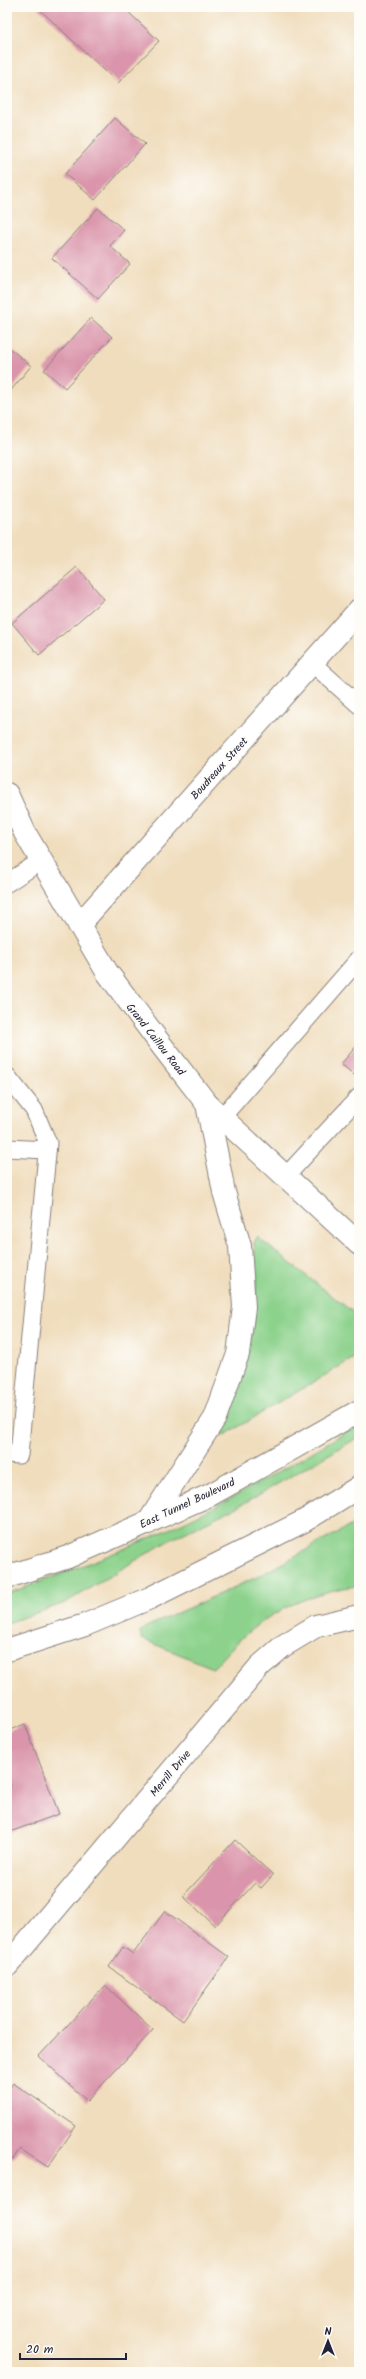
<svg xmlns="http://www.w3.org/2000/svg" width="366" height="2379" viewBox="0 0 366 2379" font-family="Kalam,sans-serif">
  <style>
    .green { fill: #8cd28c; stroke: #577a64 }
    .building { fill: #da94ab }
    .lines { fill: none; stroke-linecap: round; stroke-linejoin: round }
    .lane-casing { stroke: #89807c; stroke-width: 19 }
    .street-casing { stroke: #89807c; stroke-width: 24 }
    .secondary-casing { stroke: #89807c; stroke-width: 24 }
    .lane { stroke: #fff; stroke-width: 17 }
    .street { stroke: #fff; stroke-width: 22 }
    .secondary { stroke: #fff; stroke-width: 22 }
    .labels { text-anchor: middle; stroke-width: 3.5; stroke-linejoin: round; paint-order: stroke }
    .street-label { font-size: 11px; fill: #22223b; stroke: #fdfcf7 }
  </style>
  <rect width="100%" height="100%" fill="#fdfcf7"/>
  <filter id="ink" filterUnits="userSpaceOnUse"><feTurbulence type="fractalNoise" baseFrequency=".025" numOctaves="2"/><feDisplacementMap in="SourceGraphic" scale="8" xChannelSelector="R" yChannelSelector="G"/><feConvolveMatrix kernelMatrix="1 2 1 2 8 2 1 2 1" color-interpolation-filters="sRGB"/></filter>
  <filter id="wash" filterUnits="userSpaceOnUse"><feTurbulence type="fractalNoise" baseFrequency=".012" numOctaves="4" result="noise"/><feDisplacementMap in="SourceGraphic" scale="16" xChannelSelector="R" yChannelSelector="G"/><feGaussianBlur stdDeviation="0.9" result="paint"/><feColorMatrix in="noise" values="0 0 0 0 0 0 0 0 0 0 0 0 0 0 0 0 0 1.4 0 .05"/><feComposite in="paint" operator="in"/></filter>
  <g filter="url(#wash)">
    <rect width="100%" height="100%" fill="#f0ddbd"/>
    <g class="green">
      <path d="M 257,1237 L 359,1317 L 359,1355 L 223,1436 L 219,1433 C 250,1375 261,1307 254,1243 Z"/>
      <path d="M 359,1424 L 359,1437 L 241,1505 L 168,1541 L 65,1603 L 7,1623 L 7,1594 C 57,1576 106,1557 154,1536 C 225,1504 293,1464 359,1424 Z"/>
      <path d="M 359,1521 L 359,1586 C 343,1587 329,1591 314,1596 C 266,1613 246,1631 213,1668 L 142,1639 L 140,1632 L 144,1628 L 257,1577 Z"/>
    </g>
    <g id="blocks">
      <g class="building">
        <polygon points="37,7 123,7 159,41 118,83"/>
        <polygon points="115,118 145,144 95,200 65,174"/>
        <polygon points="98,208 124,230 110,246 130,264 98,299 52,258"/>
        <polygon points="91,318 112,337 65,388 44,370"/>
        <polygon points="7,346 31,366 7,395"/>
        <polygon points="77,567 104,599 39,655 12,623"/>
        <polygon points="359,1043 359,1079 341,1064"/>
        <polygon points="25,1724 59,1814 7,1833 7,1787 11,1786 7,1775 7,1731"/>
        <polygon points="235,1840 273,1875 261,1888 255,1883 215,1926 183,1896"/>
        <polygon points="165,1911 229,1957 183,2021 109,1967 123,1947 133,1954"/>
        <polygon points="105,1985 153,2030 87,2101 39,2056"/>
        <polygon points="13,2083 76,2126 48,2167 20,2149 13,2159 7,2155 7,2092"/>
      </g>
    </g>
  </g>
  <g filter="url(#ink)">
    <use href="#blocks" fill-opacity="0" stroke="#89807c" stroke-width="1"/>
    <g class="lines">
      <defs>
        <g id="lane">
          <polyline points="312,663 359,705"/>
          <polyline points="7,883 41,861"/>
          <polyline points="7,1076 34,1110 48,1143 19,1455 7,1454"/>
          <polyline points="222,1117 359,959"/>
          <polyline points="7,1148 47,1150"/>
          <polyline points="286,1176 359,1097"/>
        </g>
        <g id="street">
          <polyline points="79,925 359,610"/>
          <polyline points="7,1966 260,1666 283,1646 316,1626 359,1616"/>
        </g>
        <g id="secondary">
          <polyline points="7,794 25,833 107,972 162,1046 207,1104 359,1244"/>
          <polyline points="148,1523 215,1418 238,1354 244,1307 240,1246 224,1192 207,1104"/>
          <polyline points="7,1577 68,1557 210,1495 359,1411"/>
          <polyline points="7,1650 85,1625 150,1598 304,1521 359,1487"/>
        </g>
      </defs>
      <use href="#lane" class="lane-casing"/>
      <use href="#street" class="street-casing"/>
      <use href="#secondary" class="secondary-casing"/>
      <use href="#lane" class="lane"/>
      <use href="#street" class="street"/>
      <use href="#secondary" class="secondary"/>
    </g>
  </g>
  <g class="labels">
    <g class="street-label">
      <text transform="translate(219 768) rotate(-48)" y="4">Boudreaux Street</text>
      <text transform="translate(156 1039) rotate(52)" y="4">Grand Caillou Road</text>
      <text transform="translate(187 1503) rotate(-25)" y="4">East Tunnel Boulevard</text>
      <text transform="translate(170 1773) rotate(-50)" y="4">Merrill Drive</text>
    </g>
  </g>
  <rect width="366" height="2379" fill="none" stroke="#fdfcf7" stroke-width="24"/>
  <g transform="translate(328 2341)" stroke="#fdfcf7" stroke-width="3" paint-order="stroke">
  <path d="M0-3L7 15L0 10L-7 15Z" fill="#22223b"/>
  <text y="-6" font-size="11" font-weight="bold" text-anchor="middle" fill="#22223b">N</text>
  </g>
  <path d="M20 2353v6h106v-6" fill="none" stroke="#22223b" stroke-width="2"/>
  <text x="26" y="2353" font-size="12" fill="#22223b" stroke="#fdfcf7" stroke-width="3" paint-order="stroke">20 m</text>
</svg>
